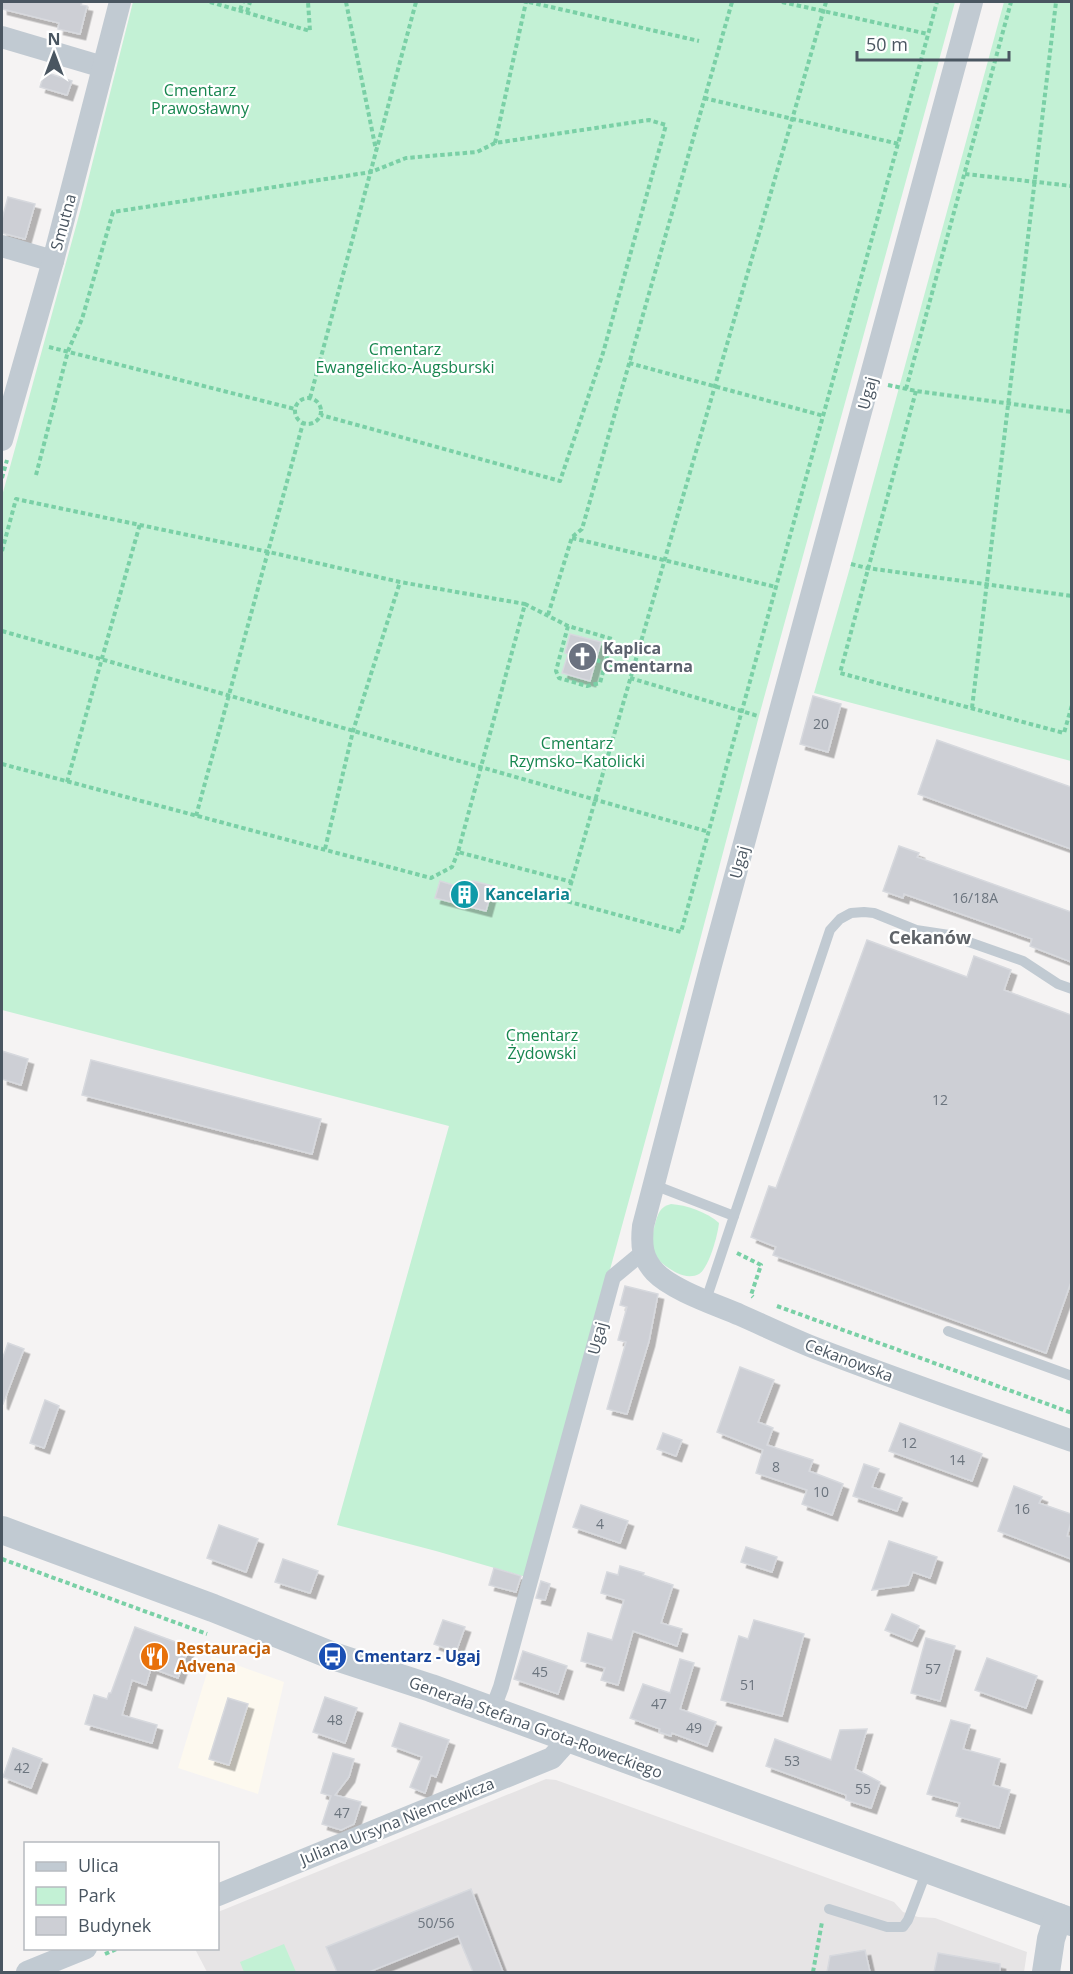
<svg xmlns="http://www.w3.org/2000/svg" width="1073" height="1974" viewBox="0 0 1073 1974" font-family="'Open Sans',sans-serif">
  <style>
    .commercial { fill: #fdf9ef }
    .education { fill: #e6e4e5 }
    .green { fill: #c3f1d5 }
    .building { fill: #cdcfd5; stroke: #d7d9de; stroke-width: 1.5; filter: url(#shadow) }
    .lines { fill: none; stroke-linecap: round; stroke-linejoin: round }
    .path { stroke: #7ad0a6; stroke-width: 4; stroke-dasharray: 4.5 3; stroke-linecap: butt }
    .service { stroke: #c1cad2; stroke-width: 10 }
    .pedestrian { stroke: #c1cad2; stroke-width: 16 }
    .minor { stroke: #c1cad2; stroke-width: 22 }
    .tertiary { stroke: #c1cad2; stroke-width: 28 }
    .labels { text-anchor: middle; stroke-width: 4.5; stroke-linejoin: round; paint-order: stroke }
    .number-label { font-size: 14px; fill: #6b747e }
    .park-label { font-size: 16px; fill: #17864f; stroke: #fff }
    .street-label { font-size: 16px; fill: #4a5661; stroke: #fff }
    .worship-label { font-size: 16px; font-weight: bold; fill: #5b616d; stroke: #fff; text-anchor: start }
    .culture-label { font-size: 16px; font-weight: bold; fill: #0d838f; stroke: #fff; text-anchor: start }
    .food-label { font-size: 16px; font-weight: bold; fill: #c56008; stroke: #fff; text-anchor: start }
    .transit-label { font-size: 16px; font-weight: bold; fill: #164399; stroke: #fff; text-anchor: start }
    .neighbourhood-label { font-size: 18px; font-weight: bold; fill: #5f6368; stroke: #fff }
  </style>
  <defs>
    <filter id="shadow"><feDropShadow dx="5.5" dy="5.5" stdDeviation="0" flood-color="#0004"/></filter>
  </defs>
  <rect width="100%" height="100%" fill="#f5f3f3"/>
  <polygon class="commercial" points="212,1656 284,1682 258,1794 178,1768"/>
  <polygon class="education" points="546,1779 556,1780 894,1902 903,1912 918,1917 935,1918 1027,1952 1024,1972 207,1972 195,1949 218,1948 218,1912"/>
  <g class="green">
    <polygon points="133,2 955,2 759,716 696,955 526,1577 436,1551 337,1525 449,1126 2,1010 2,496 81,208"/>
    <polygon points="1004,2 1071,2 1071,761 814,693 851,564"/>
    <path d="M 671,1204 C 686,1205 707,1212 719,1223 C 718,1234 709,1268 699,1274 C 692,1278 683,1276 677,1273 C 654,1261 648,1250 655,1224 C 658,1213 660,1207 671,1204 Z"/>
    <polygon points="284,1944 296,1972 244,1972 240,1962"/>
  </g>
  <g class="building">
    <polygon points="2,2 82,2 81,5 87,6 80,34 58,29 59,23 2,9"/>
    <polygon points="45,72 72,81 67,95 40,87"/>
    <polygon points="8,197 35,204 25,239 2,233 2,219"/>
    <polygon points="570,634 601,642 590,681 562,673 568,654 565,653"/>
    <polygon points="813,696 841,704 828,752 800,744"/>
    <polygon points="937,740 1071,787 1071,849 918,794"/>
    <polygon points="899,846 919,853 917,857 1071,912 1071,962 1030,946 1032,939 904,894 903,898 883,891"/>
    <polygon points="440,881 470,890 473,881 493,886 486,911 435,898"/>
    <polygon points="867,940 967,977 974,956 1011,970 1004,990 1071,1015 1071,1282 1046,1353 773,1255 776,1247 751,1237 769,1186 776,1188"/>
    <polygon points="2,1051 28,1059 21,1085 2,1079"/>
    <polygon points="91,1060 321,1119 312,1154 82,1095"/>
    <polygon points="625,1286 658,1294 649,1341 627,1414 607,1409 626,1342 618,1340 627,1307 620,1305"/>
    <polygon points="8,1343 24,1349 3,1404 2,1403 2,1360"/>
    <polygon points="740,1367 774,1380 758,1422 773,1428 767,1445 813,1460 809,1471 843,1484 832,1515 802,1504 807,1490 756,1473 763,1450 717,1432"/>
    <polygon points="45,1400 59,1406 44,1448 30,1443"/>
    <polygon points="900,1423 982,1454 972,1481 889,1451"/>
    <polygon points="663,1433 682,1440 676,1456 657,1449"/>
    <polygon points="864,1464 879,1469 872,1487 902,1498 897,1511 853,1496"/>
    <polygon points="1014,1486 1042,1497 1039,1503 1071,1514 1071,1522 1067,1536 1071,1537 1071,1559 998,1531"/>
    <polygon points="581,1505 628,1521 620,1543 573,1527"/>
    <polygon points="219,1525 258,1539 246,1572 207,1558"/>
    <polygon points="889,1541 937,1557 930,1578 913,1572 908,1585 872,1590"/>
    <polygon points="746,1547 777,1557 772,1572 741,1562"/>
    <polygon points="283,1559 318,1571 310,1593 275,1582"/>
    <polygon points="620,1566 644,1573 643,1575 673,1585 661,1623 682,1629 677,1646 633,1631 618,1685 601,1680 605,1668 581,1661 588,1633 612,1640 624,1600 601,1593 607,1572 618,1575"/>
    <polygon points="494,1568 521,1576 516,1592 489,1585"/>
    <polygon points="541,1581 550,1584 545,1600 536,1598"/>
    <polygon points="892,1614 919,1626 912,1641 885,1630"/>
    <polygon points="443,1620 465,1627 456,1652 434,1644"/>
    <polygon points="754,1620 804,1634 782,1716 721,1700 739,1636 748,1639"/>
    <polygon points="135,1627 189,1647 178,1678 151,1668 146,1685 132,1680 122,1715 157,1725 152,1743 85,1724 94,1695 107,1699 109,1693 111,1693"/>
    <polygon points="926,1638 955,1646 940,1701 911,1693"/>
    <polygon points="523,1651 567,1666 558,1694 514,1679"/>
    <polygon points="987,1658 1037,1676 1026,1708 975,1690"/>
    <polygon points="680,1659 694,1663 680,1709 716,1722 707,1746 672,1733 671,1736 659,1732 660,1729 630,1718 643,1684 670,1693"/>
    <polygon points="325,1697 357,1708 345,1743 313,1732"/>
    <polygon points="228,1698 248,1704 229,1765 209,1759"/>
    <polygon points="951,1720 970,1725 963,1749 1000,1759 993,1785 1010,1790 999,1828 956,1816 960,1803 927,1794"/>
    <polygon points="400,1723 449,1740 436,1777 431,1775 425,1793 410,1787 422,1757 392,1746"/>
    <polygon points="867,1729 855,1769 880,1782 871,1808 846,1800 846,1795 766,1766 775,1739 831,1760 840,1730"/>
    <polygon points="13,1748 42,1759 31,1788 3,1777"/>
    <polygon points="333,1753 354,1759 349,1777 335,1795 361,1802 354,1824 341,1830 322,1824 331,1796 321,1793"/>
    <polygon points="471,1889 503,1972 473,1972 458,1936 369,1972 337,1972 326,1947"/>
    <polygon points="865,1950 870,1972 827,1972 830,1956"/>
    <polygon points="938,1953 1000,1964 1000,1972 934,1972"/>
  </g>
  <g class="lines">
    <g class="path">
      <polyline points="210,2 310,31 308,2"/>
      <polyline points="346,2 376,150"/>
      <polyline points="529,2 699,41"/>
      <polyline points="782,2 928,34"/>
      <polyline points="826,2 566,901 681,932 937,2"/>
      <polyline points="240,10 243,2"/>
      <polyline points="247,12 250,2"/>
      <polyline points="704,98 899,144"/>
      <polyline points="495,143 526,2"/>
      <polyline points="965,174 1072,186"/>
      <polyline points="49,347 295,409"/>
      <polyline points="629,363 824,416"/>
      <polyline points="888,385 916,391 1072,412"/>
      <polyline points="906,389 1011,2"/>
      <polyline points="916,391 840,673 1064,733 1072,705"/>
      <circle cx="308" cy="411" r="13"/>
      <polyline points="310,398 416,2"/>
      <polyline points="36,475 68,351 82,319 113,212 371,172 406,158 477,152 495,143 649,120 666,125 603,353 560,481 321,415"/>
      <polyline points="2,478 7,460"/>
      <polyline points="572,538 776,587"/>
      <polyline points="2,551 16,499 269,552 400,582 525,604"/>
      <polyline points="851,564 867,568 1072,596"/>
      <polyline points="548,615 572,537 582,529 732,2"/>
      <polyline points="568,626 556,671 559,678 587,686 600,683 612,639 568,626 525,604 458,852 572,882"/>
      <polyline points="2,631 709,832"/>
      <polyline points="596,660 631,671"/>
      <polyline points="630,678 758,716"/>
      <polyline points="972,708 1056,2"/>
      <polyline points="2,764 431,878 452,867 458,852"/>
      <polyline points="67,782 140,524"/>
      <polyline points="196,816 303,423"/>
      <polyline points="325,849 353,731 400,582"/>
      <polyline points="737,1253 761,1265 751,1295 753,1297"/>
      <polyline points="777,1306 1072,1413"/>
      <polyline points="2,1559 207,1634"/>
      <polyline points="105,1954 119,1948"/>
      <polyline points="813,1972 822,1922"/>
    </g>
    <g class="service">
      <polyline points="654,1185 734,1216 706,1300"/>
      <polyline points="734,1216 830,930 840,919 851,913 864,912 874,913 916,930 949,935 1023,961 1058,984 1072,989"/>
      <polyline points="948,1331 1072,1376"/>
      <polyline points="829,1909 887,1927 903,1927 908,1920 927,1870"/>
    </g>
    <polyline class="pedestrian" points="492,1711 501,1687 613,1277 642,1253"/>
    <g class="minor">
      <path d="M 972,2 L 711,965 L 643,1226 C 641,1245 642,1258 655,1272 C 672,1290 717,1305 740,1315 C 765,1326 790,1338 815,1348 C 900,1381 986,1410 1072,1441"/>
      <polyline points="2,37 103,67"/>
      <polyline points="2,246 53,261"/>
      <polyline points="2,440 53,261 120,2"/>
      <polyline points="218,1895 552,1758 569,1739"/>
      <polyline points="27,1972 86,1948"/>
    </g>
    <g class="tertiary">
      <polyline points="2,1530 213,1608 333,1656 431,1688 1072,1922"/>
      <polyline points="1046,1972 1051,1939 1058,1917"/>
    </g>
  </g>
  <defs>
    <symbol id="church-disc" viewBox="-11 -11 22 22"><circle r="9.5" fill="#6b7280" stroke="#fff"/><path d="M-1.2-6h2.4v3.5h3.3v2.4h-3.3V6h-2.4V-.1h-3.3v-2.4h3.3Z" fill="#fff"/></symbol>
    <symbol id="building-disc" viewBox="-11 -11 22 22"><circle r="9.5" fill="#0f9aa8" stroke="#fff"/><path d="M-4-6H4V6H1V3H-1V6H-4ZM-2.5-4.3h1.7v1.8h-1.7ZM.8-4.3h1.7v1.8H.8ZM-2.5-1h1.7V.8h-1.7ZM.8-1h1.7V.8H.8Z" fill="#fff"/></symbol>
    <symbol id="bus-disc" viewBox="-11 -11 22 22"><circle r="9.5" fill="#1a4fb4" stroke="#fff"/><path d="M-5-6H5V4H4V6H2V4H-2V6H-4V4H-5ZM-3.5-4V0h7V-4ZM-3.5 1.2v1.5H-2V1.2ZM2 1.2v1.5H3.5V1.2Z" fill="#fff"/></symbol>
    <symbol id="restaurant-disc" viewBox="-11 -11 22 22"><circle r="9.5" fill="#e8710a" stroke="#fff"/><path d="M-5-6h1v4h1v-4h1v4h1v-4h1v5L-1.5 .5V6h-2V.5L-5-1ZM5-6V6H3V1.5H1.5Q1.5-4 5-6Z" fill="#fff"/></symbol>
  </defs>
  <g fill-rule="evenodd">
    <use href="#church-disc" x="566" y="640" width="33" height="33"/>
    <use href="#building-disc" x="448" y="878" width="33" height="33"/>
    <use href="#bus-disc" x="316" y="1640" width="33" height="33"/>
    <use href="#restaurant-disc" x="138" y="1640" width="33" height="33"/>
  </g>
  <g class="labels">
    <g class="number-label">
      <text x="821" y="729">20</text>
      <text x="975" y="903">16/18A</text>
      <text x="940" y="1105">12</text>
      <text x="909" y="1448">12</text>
      <text x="957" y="1465">14</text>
      <text x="776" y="1472">8</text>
      <text x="821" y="1497">10</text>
      <text x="1022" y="1514">16</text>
      <text x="600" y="1529">4</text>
      <text x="933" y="1674">57</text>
      <text x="540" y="1677">45</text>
      <text x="748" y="1690">51</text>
      <text x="659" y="1709">47</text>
      <text x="335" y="1725">48</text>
      <text x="694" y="1733">49</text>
      <text x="792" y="1766">53</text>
      <text x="22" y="1773">42</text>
      <text x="863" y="1794">55</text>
      <text x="342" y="1818">47</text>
      <text x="436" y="1928">50/56</text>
    </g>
    <g class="park-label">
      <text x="200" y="96">Cmentarz<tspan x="200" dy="18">Prawosławny</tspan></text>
      <text x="405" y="355">Cmentarz<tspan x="405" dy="18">Ewangelicko-Augsburski</tspan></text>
      <text x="577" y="749">Cmentarz<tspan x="577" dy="18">Rzymsko–Katolicki</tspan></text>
      <text x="542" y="1041">Cmentarz<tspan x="542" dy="18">Żydowski</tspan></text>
    </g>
    <g class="street-label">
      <text transform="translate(63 222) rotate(-75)" y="6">Smutna</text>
      <text transform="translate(867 393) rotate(-75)" y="6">Ugaj</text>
      <text transform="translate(739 862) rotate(-75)" y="6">Ugaj</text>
      <text transform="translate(597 1338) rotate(-75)" y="6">Ugaj</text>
      <text transform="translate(849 1360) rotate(21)" y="6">Cekanowska</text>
      <text transform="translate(536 1727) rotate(20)" y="6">Generała Stefana Grota-Roweckiego</text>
      <text transform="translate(397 1821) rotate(-22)" y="6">Juliana Ursyna Niemcewicza</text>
    </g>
    <g class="worship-label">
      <text x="603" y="654">Kaplica<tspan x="603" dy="18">Cmentarna</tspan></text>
    </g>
    <g class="culture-label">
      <text x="485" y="900">Kancelaria</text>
    </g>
    <g class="food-label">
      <text x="176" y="1654">Restauracja<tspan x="176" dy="18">Advena</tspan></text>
    </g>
    <g class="transit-label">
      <text x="354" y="1662">Cmentarz - Ugaj</text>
    </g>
    <g class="neighbourhood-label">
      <text x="930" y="944">Cekanów</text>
    </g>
  </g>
  <rect width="1073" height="1974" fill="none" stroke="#4a5661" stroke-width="6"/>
  <rect x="24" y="1842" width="195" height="108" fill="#ffffff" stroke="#b7bbc0" stroke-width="1.5"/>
  <rect x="36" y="1862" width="30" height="9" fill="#c1cad2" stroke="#b7bbc0" stroke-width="1.5"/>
  <text x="78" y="1872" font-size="18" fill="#4a5661">Ulica</text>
  <rect x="36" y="1887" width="30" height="18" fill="#c3f1d5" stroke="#b7bbc0" stroke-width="1.5"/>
  <text x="78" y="1902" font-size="18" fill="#4a5661">Park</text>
  <rect x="36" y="1917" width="30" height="18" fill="#cdcfd5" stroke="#b7bbc0" stroke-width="1.5"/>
  <text x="78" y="1932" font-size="18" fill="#4a5661">Budynek</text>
  <g transform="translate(54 54)" stroke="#ffffff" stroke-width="4.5" paint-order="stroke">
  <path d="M0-4.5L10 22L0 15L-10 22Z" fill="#4a5661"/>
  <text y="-9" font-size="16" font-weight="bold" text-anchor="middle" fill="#4a5661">N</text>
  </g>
  <path d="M857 51v9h152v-9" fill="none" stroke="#4a5661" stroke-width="3"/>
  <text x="866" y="51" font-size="18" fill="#4a5661" stroke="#ffffff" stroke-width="4.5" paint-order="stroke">50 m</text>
</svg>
